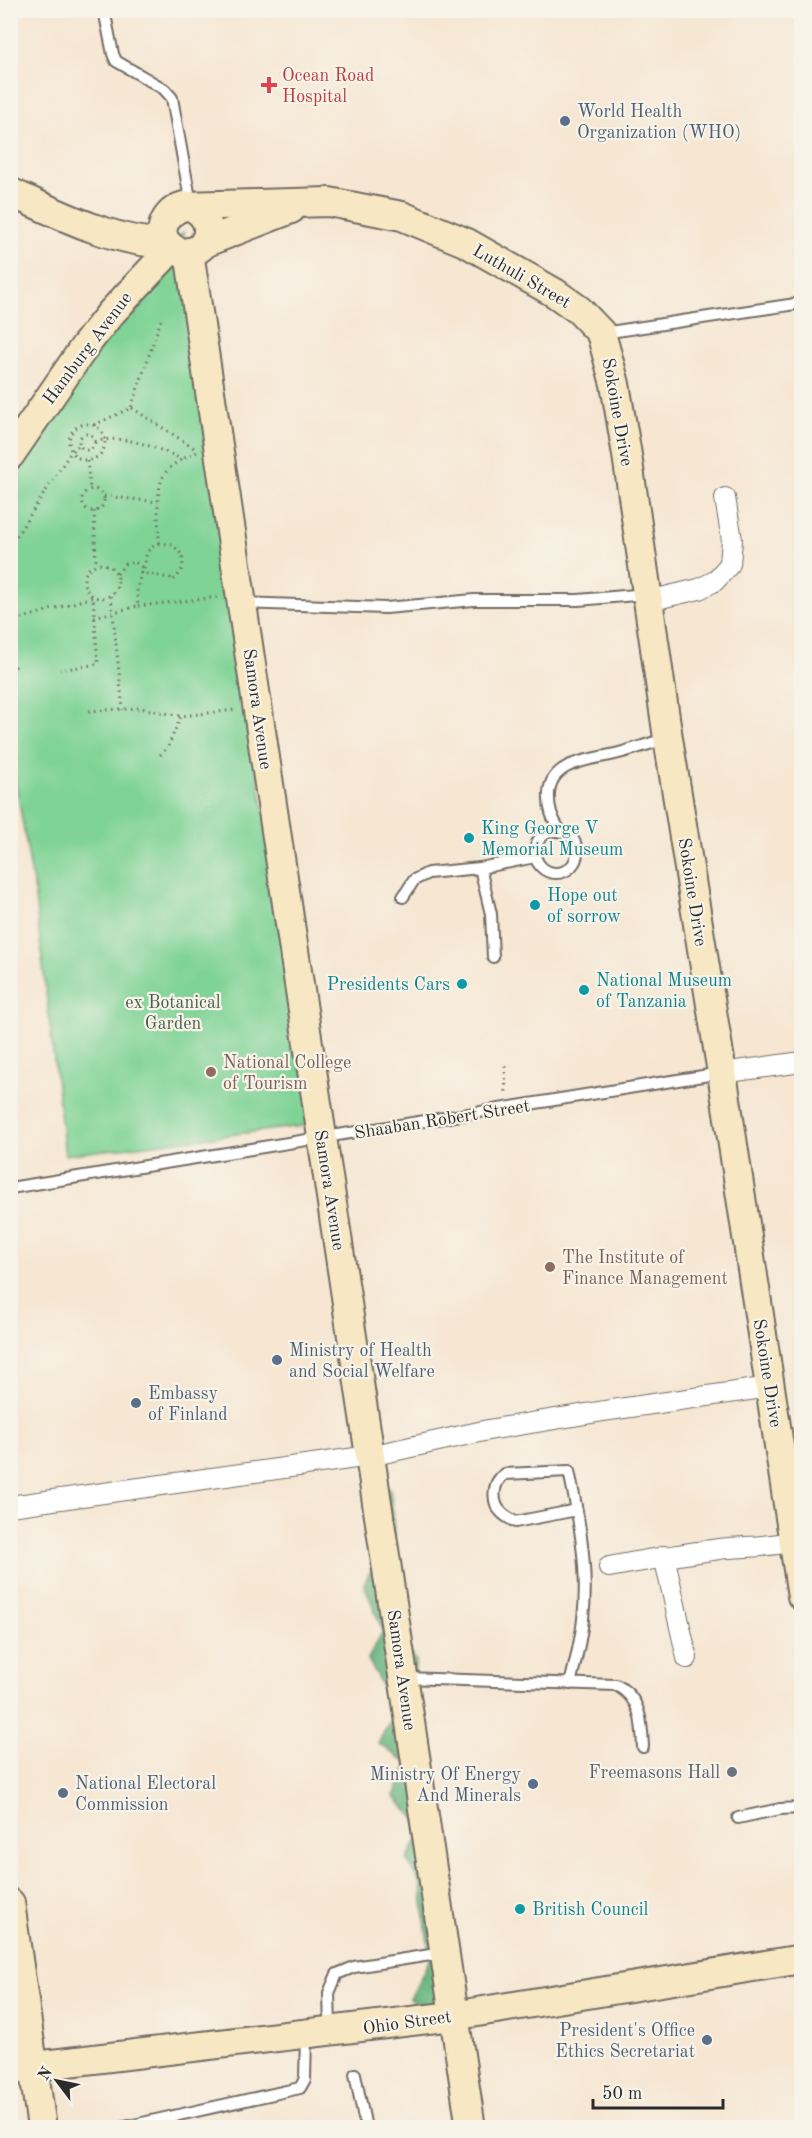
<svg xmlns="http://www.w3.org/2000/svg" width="812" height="2138" viewBox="0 0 812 2138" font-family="'Old Standard TT',serif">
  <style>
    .green { fill: #7fd396; stroke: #557f60; stroke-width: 1.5 }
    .forest { fill: #67b57f; stroke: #497055; stroke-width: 1.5 }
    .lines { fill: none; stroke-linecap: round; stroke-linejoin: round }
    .lane-casing { stroke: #726c65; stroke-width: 14 }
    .street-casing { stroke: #726c65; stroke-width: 22 }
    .secondary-casing { stroke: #726c65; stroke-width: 32 }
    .path { stroke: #726c65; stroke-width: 3; stroke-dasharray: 1.5 4.5; stroke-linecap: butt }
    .lane { stroke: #fff; stroke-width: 10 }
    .street { stroke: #fff; stroke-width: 20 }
    .secondary { stroke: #f7e8c3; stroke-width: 28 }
    .health-dot { fill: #e0444e; stroke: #f7f3e8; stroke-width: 2 }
    .service-dot { fill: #5c6f8a; stroke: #f7f3e8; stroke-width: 2 }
    .culture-dot { fill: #0f9aa8; stroke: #f7f3e8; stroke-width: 2 }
    .education-dot { fill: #8d6e63; stroke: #f7f3e8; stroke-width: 2 }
    .worship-dot { fill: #6b7280; stroke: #f7f3e8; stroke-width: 2 }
    .labels { text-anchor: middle; stroke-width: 4.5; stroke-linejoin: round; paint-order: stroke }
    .health-label { font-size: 18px; fill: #be3a42; stroke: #f7f3e8; text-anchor: start }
    .service-label { font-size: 18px; fill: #4e5e75; stroke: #f7f3e8; text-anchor: start }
    .street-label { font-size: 18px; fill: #2b2b2b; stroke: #f7f3e8 }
    .culture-label { font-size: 18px; fill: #0d838f; stroke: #f7f3e8; text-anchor: start }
    .park-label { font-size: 18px; fill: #445d4b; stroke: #f7f3e8 }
    .education-label { font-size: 18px; fill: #785e54; stroke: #f7f3e8; text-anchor: start }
    .worship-label { font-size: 18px; fill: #5b616d; stroke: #f7f3e8; text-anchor: end }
  </style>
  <rect width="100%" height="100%" fill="#f7f3e8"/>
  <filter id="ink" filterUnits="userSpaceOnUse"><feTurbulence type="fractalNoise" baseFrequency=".0167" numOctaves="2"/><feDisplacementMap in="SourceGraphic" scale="12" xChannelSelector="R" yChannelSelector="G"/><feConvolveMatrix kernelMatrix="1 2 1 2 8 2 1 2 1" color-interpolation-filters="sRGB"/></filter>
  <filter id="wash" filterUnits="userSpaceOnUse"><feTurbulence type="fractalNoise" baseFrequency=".008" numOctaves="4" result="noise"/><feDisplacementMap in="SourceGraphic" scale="24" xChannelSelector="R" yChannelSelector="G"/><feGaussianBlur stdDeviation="1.35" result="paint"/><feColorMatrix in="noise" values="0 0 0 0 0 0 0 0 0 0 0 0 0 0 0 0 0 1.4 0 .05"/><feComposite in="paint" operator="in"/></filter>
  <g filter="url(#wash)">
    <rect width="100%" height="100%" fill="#f6e6d2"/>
    <polygon class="green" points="183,232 227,597 318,1124 65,1155 34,889 11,755 10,468 94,342"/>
    <polygon class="forest" points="377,1486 390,1489 393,1512 396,1632 416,1661 408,1709 428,1723 419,1768 438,1789 433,1833 461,1999 434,2016 410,1999 430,1959 421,1885 407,1860 423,1828 394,1796 408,1764 378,1743 395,1712 368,1659 383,1631 364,1584 384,1545 364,1518"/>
  </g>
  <g filter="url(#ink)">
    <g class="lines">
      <defs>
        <g id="lane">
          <polyline points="104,10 113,54 116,61 164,89 172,98 191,204"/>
          <polyline points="603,333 802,303"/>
          <polyline points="243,603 386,608 474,600 578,600 647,594"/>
          <circle cx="556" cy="852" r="21"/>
          <path d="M 561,832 C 552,819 548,808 549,793 C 551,760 593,760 619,753 C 635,749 651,743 668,738"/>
          <polyline points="480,868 491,914 493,957"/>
          <polyline points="403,897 414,880 428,873 480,868 535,857"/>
          <polyline points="10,1188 721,1073"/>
          <polyline points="782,1463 802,1459"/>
          <path d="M 404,1678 L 616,1685 C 641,1698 642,1722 643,1747"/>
          <path d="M 570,1684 C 575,1663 581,1641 583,1619 C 589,1571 579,1518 569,1471 L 505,1474 C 492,1482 491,1503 502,1513 C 506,1517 511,1519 515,1522 L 577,1510"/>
          <polyline points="738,1818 780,1809 800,1808 802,1815"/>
          <polyline points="330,2029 329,1993 337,1974 354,1967 443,1953"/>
          <polyline points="355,2074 366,2128"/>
          <polyline points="120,2128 300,2088 305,2079 306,2035"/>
        </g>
        <g id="street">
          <polyline points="648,601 699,589 715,581 730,564 732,540 725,498"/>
          <polyline points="722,1073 802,1062"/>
          <polyline points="10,1506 370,1456 488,1430 604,1411 770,1387"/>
          <polyline points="664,1556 687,1658"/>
          <path d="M 609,1567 C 646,1560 682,1554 719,1549 C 743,1546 768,1548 792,1541"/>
        </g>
        <g id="secondary">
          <path d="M 10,192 C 60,215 113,242 168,244"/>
          <path d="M 192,207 C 220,221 208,257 181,252 C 153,246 159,213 184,206 L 329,202 L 402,216 L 467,243 L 555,293 L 579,310 L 601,333 L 615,384 L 627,455 L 668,738 L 722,1073 L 802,1596"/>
          <polyline points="204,243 291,209"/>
          <polyline points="189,252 471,2128"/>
          <polyline points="10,455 85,346 110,314 172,248"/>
          <polyline points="10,1903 42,2128"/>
          <polyline points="10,2069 453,2016 802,1959"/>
        </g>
      </defs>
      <use href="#lane" class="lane-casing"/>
      <use href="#street" class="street-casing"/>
      <use href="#secondary" class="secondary-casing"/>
      <g class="path">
        <polyline points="132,408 197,450"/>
        <circle cx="87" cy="442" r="18"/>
        <polyline points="94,425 131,408 161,320"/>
        <circle cx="87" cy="442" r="8"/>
        <path d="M 95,442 C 124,433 156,448 182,459"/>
        <polyline points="87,461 90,489"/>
        <circle cx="93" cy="500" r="11"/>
        <polyline points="104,496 158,502"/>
        <polyline points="94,511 96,564"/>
        <path d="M 159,543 L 173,545 L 182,555 C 185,567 181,574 172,581 L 170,578 L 141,573 C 150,561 139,552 159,543 Z"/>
        <path d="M 159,543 C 159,525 155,493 163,477 C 169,464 185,458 197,452"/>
        <polyline points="10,546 71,452 79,445"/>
        <circle cx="101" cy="581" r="17"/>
        <polyline points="117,574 125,564 135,562 144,569"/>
        <polyline points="111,596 123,710"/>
        <polyline points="138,606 220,597"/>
        <polyline points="94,617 138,606 137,589 141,573"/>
        <polyline points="10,622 93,597 98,664 60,670"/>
        <polyline points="10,663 17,668"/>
        <polyline points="89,711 140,708 181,716"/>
        <polyline points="160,755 168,747 181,716 235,710"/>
        <polyline points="505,1066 506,1096"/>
      </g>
      <use href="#lane" class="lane"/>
      <use href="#street" class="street"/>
      <use href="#secondary" class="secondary"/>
    </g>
  </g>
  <path class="health-dot" d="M266 76h6v6h6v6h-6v6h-6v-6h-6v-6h6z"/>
  <g class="service-dot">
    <circle cx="565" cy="121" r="6"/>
    <circle cx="277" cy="1360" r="6"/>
    <circle cx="136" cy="1403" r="6"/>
    <circle cx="533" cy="1784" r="6"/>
    <circle cx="63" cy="1793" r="6"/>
    <circle cx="707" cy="2040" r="6"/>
  </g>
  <g class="culture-dot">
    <circle cx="469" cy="838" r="6"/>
    <circle cx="535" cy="905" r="6"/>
    <circle cx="462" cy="984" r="6"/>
    <circle cx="584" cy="990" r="6"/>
    <circle cx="520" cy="1909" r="6"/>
  </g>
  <g class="education-dot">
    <circle cx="211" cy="1072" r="6"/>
    <circle cx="550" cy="1267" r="6"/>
  </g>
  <circle class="worship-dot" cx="732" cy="1772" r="6"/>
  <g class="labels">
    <g class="health-label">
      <text x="282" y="81">Ocean Road<tspan x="282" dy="21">Hospital</tspan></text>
    </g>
    <g class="service-label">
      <text x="577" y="117">World Health<tspan x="577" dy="21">Organization (WHO)</tspan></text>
      <text x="289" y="1356">Ministry of Health<tspan x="289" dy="21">and Social Welfare</tspan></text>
      <text x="148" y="1399">Embassy<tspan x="148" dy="21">of Finland</tspan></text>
      <text x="521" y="1780" text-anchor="end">Ministry Of Energy<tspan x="521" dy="21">And Minerals</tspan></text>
      <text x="75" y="1789">National Electoral<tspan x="75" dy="21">Commission</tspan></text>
      <text x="695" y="2036" text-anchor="end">President's Office<tspan x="695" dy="21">Ethics Secretariat</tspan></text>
    </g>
    <g class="street-label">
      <text transform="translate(522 276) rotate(30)" y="6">Luthuli Street</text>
      <text transform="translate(87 348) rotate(-53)" y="6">Hamburg Avenue</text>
      <text transform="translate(618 412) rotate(80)" y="6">Sokoine Drive</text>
      <text transform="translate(258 709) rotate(82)" y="6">Samora Avenue</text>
      <text transform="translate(693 892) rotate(81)" y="6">Sokoine Drive</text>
      <text transform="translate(442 1119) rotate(-9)" y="6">Shaaban Robert Street</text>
      <text transform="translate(330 1190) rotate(81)" y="6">Samora Avenue</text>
      <text transform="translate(768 1373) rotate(81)" y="6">Sokoine Drive</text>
      <text transform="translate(402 1670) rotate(82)" y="6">Samora Avenue</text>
      <text transform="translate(407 2022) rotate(-8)" y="6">Ohio Street</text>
    </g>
    <g class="culture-label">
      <text x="481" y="834">King George V<tspan x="481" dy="21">Memorial Museum</tspan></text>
      <text x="547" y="901">Hope out<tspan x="547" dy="21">of sorrow</tspan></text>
      <text x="596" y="986">National Museum<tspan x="596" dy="21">of Tanzania</tspan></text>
      <text x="450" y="990" text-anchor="end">Presidents Cars</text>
      <text x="532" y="1915">British Council</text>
    </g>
    <g class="park-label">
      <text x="173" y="1008">ex Botanical<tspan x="173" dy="21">Garden</tspan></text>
    </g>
    <g class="education-label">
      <text x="223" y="1068">National College<tspan x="223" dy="21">of Tourism</tspan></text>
      <text x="562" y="1263">The Institute of<tspan x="562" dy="21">Finance Management</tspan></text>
    </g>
    <g class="worship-label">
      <text x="720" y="1778">Freemasons Hall</text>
    </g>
  </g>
  <rect width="812" height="2138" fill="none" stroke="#f7f3e8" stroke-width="36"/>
  <g transform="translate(57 2081) rotate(302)" stroke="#f7f3e8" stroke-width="4.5" paint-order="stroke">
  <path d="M0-4.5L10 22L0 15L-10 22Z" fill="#2b2b2b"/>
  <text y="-9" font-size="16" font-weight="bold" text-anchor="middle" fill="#2b2b2b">N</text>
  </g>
  <path d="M593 2099v9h130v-9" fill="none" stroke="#2b2b2b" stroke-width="3"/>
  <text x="602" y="2099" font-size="18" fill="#2b2b2b" stroke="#f7f3e8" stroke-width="4.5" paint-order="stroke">50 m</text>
</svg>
